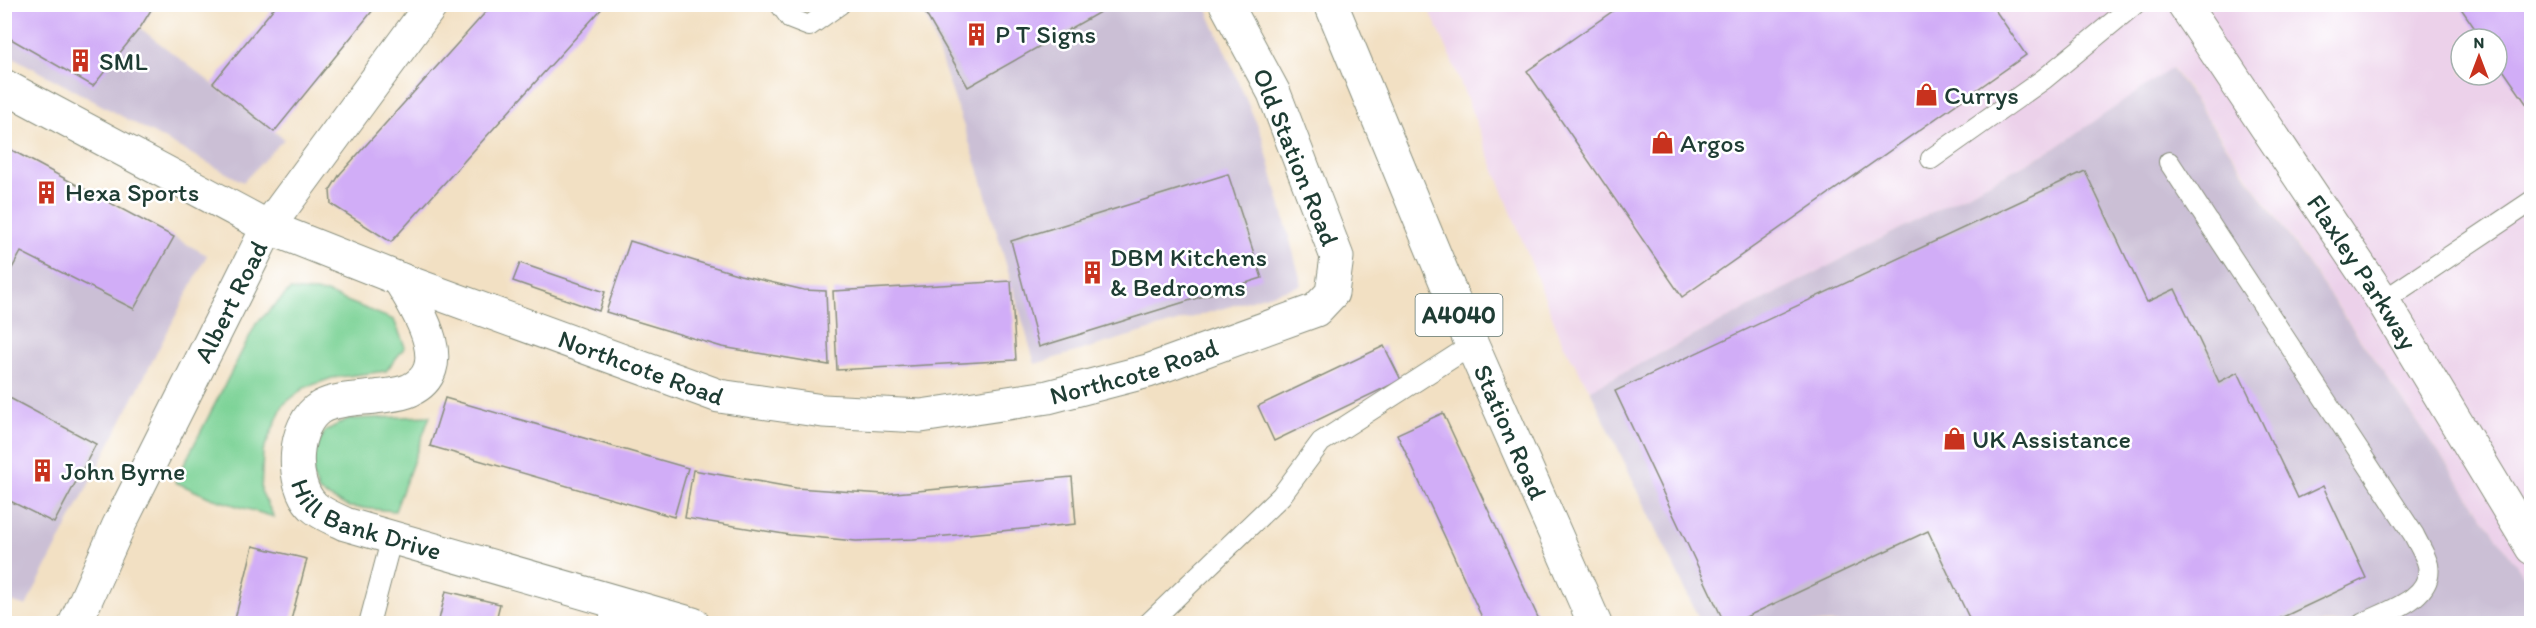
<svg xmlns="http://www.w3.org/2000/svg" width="2536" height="628" viewBox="0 0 2536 628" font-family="Itim,sans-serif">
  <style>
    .built { fill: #ecd1ea; fill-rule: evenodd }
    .industrial { fill: #cbbfd5 }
    .green { fill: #7dd397; stroke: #4e8866; stroke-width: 1.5 }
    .building { fill: #d1adf7 }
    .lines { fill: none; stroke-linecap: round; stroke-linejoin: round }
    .lane-casing { stroke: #888e7c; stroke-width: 22 }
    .street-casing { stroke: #888e7c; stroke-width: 35 }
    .primary-casing { stroke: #888e7c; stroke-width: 35 }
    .lane { stroke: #fff; stroke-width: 20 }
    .street { stroke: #fff; stroke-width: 33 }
    .primary { stroke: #fff; stroke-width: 33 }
    .labels { text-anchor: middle; stroke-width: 5; stroke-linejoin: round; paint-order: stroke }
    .shield { fill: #fff; stroke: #627771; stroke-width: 1.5 }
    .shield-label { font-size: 24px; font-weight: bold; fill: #1f3d34 }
    .poi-label { font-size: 26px; fill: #1f3d34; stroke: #fff; text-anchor: start }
    .street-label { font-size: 26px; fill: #1f3d34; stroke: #fff }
  </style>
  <rect width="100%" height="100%" fill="#fff"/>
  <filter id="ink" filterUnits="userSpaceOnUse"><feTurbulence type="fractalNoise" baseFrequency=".0167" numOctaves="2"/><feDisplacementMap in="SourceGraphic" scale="12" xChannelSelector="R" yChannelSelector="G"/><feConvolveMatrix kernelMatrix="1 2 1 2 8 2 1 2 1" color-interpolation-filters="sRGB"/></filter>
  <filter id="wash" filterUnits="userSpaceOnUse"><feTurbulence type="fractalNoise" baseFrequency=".008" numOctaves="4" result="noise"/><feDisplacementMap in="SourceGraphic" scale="24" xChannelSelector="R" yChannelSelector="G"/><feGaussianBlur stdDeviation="1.35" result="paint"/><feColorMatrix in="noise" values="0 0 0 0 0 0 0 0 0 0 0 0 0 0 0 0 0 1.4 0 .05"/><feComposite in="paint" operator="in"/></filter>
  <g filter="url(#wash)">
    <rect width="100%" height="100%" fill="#f2e0c3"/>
    <path class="built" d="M 1427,5 L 2531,5 L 2531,586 L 2173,68 L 2054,149 L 1590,390 L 1563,344 L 1446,46 ZM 2461,39 L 2497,39 L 2497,75 L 2461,75 Z"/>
    <g class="industrial">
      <polygon points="4,5 155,5 140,28 284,139 243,182 5,53"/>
      <polygon points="920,5 1205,5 1262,136 1302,285 1035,364 979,171 926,16"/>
      <polygon points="2172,68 2531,586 2531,623 1701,623 1590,390 2054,149"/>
      <polygon points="4,146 207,255 26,606 4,599"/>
    </g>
    <g class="green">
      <polygon points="290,290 327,293 394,320 405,347 386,371 332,378 304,388 283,405 263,451 261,491 274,517 211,498 175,482 256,324"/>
      <polygon points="430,416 395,511 349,507 319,492 313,476 313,456 325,431 348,419"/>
    </g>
    <g id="blocks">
      <g class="building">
        <polygon points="4,4 147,4 151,10 140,28 93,86 4,35"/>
        <polygon points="277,4 378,4 274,132 213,83"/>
        <polygon points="493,4 606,4 391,242 331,204 330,190 340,174"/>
        <polygon points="920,4 1114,4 968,87"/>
        <polygon points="1623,4 1991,4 2026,55 1682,297 1527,71"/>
        <polygon points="2458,4 2532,4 2532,112 2497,61 2497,39 2482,39"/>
        <polygon points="4,146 174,237 134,309 21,252 4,283"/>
        <polygon points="2085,171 2147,302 2175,289 2219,382 2238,372 2298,498 2323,486 2366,578 2268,624 1972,624 1928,531 1731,624 1725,624 1615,391"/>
        <polygon points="1228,174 1262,278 1039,347 1011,241"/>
        <polygon points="630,241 740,275 804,290 826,291 829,365 722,347 606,312"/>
        <polygon points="520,263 605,292 599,311 513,281"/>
        <polygon points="1011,281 1016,360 837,370 833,291"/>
        <polygon points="1384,346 1401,380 1274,441 1258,406"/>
        <polygon points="4,395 96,444 54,523 4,498"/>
        <polygon points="445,398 688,468 674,517 430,446"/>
        <polygon points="1443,413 1518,574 1541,624 1485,624 1457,563 1397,434"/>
        <polygon points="693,470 796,488 884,494 1072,477 1076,524 913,539 856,541 790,535 685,518"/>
        <polygon points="253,546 307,559 290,624 251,624 235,619"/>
        <polygon points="446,591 500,604 495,624 438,624"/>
      </g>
    </g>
  </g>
  <g filter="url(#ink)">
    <use href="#blocks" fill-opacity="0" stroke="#888e7c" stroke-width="1.5"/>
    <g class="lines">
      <defs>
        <g id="lane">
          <polyline points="780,4 791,19 809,26 840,4"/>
          <polyline points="1931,159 2044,79 2135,4"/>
          <path d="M 2169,162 L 2414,535 C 2418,544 2426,556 2428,565 C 2434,599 2385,612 2362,624"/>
          <polyline points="2383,301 2532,201"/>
          <polyline points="369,624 392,537"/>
          <polyline points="608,624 614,602"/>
          <polyline points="1148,624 1281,496 1321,442 1472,345"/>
        </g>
        <g id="street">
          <path id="s1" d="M 2184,4 L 2383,301 L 2532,548"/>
          <path id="s2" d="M 4,86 L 268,227 L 399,279 L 719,396 L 823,411 L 921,416 L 1048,397 L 1148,371 L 1316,310 L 1332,293 L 1337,257 L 1274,93 L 1226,4"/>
          <path id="s3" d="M 399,279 C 416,307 457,368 410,390 C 400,395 386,395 375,397 C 358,399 336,399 321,407 C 292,424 290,484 313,506 C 321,514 335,519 345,524 L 693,624"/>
          <path id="s4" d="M 75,624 L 118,527 L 268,227 L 432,4"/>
        </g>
        <g id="primary">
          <path id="s5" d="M 1331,4 L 1472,345 L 1595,624"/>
        </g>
      </defs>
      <use href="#lane" class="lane-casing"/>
      <use href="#street" class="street-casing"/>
      <use href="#primary" class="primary-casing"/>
      <use href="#lane" class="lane"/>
      <use href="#street" class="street"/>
      <use href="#primary" class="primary"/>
    </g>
  </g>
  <defs>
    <symbol id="building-bare" viewBox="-9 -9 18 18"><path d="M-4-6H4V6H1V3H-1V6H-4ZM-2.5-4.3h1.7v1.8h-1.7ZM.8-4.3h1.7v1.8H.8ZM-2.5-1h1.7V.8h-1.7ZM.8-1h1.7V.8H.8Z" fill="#c8321e" stroke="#fff" stroke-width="2.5" paint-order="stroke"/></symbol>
    <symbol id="shop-bare" viewBox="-9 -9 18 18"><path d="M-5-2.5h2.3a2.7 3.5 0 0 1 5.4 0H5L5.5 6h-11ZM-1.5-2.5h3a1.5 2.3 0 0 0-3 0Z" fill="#c8321e" stroke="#fff" stroke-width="2.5" paint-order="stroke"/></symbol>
  </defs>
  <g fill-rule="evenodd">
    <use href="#building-bare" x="960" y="18" width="33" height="33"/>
    <use href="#building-bare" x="64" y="44" width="33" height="33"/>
    <use href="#shop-bare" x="1910" y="78" width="33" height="33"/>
    <use href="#shop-bare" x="1646" y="126" width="33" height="33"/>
    <use href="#building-bare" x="30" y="176" width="33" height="33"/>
    <use href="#building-bare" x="1076" y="256" width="33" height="33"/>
    <use href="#shop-bare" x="1938" y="422" width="33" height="33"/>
    <use href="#building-bare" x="26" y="454" width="33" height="33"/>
  </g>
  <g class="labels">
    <rect class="shield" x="1415.5" y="294" width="87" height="42" rx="4.5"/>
    <g class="shield-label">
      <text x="1459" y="323">A4040</text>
    </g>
    <g class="poi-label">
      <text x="995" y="43">P T Signs</text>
      <text x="99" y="70">SML</text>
      <text x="1944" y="104">Currys</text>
      <text x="1680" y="152">Argos</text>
      <text x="65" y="201">Hexa Sports</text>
      <text x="1110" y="266">DBM Kitchens<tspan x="1110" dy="30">&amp; Bedrooms</tspan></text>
      <text x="1972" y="448">UK Assistance</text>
      <text x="61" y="480">John Byrne</text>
    </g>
    <g class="street-label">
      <text transform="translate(1296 157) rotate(68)" y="9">Old Station Road</text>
      <text dy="9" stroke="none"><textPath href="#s1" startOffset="322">Flaxley Parkway</textPath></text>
      <text dy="9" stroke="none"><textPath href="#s4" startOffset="358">Albert Road</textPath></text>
      <text dy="9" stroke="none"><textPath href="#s2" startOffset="698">Northcote Road</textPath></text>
      <text dy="9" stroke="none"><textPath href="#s2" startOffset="1202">Northcote Road</textPath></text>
      <text dy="9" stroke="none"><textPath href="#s5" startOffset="464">Station Road</textPath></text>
      <text dy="9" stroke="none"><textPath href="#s3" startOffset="382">Hill Bank Drive</textPath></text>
    </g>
  </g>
  <rect width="2536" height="628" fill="none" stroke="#fff" stroke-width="24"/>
  <g transform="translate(2479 57)"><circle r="28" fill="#ffffff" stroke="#a5b1ae" stroke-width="1.5"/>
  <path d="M0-4.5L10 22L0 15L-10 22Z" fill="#c8321e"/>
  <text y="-9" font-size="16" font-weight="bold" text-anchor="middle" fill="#1f3d34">N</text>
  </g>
</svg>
